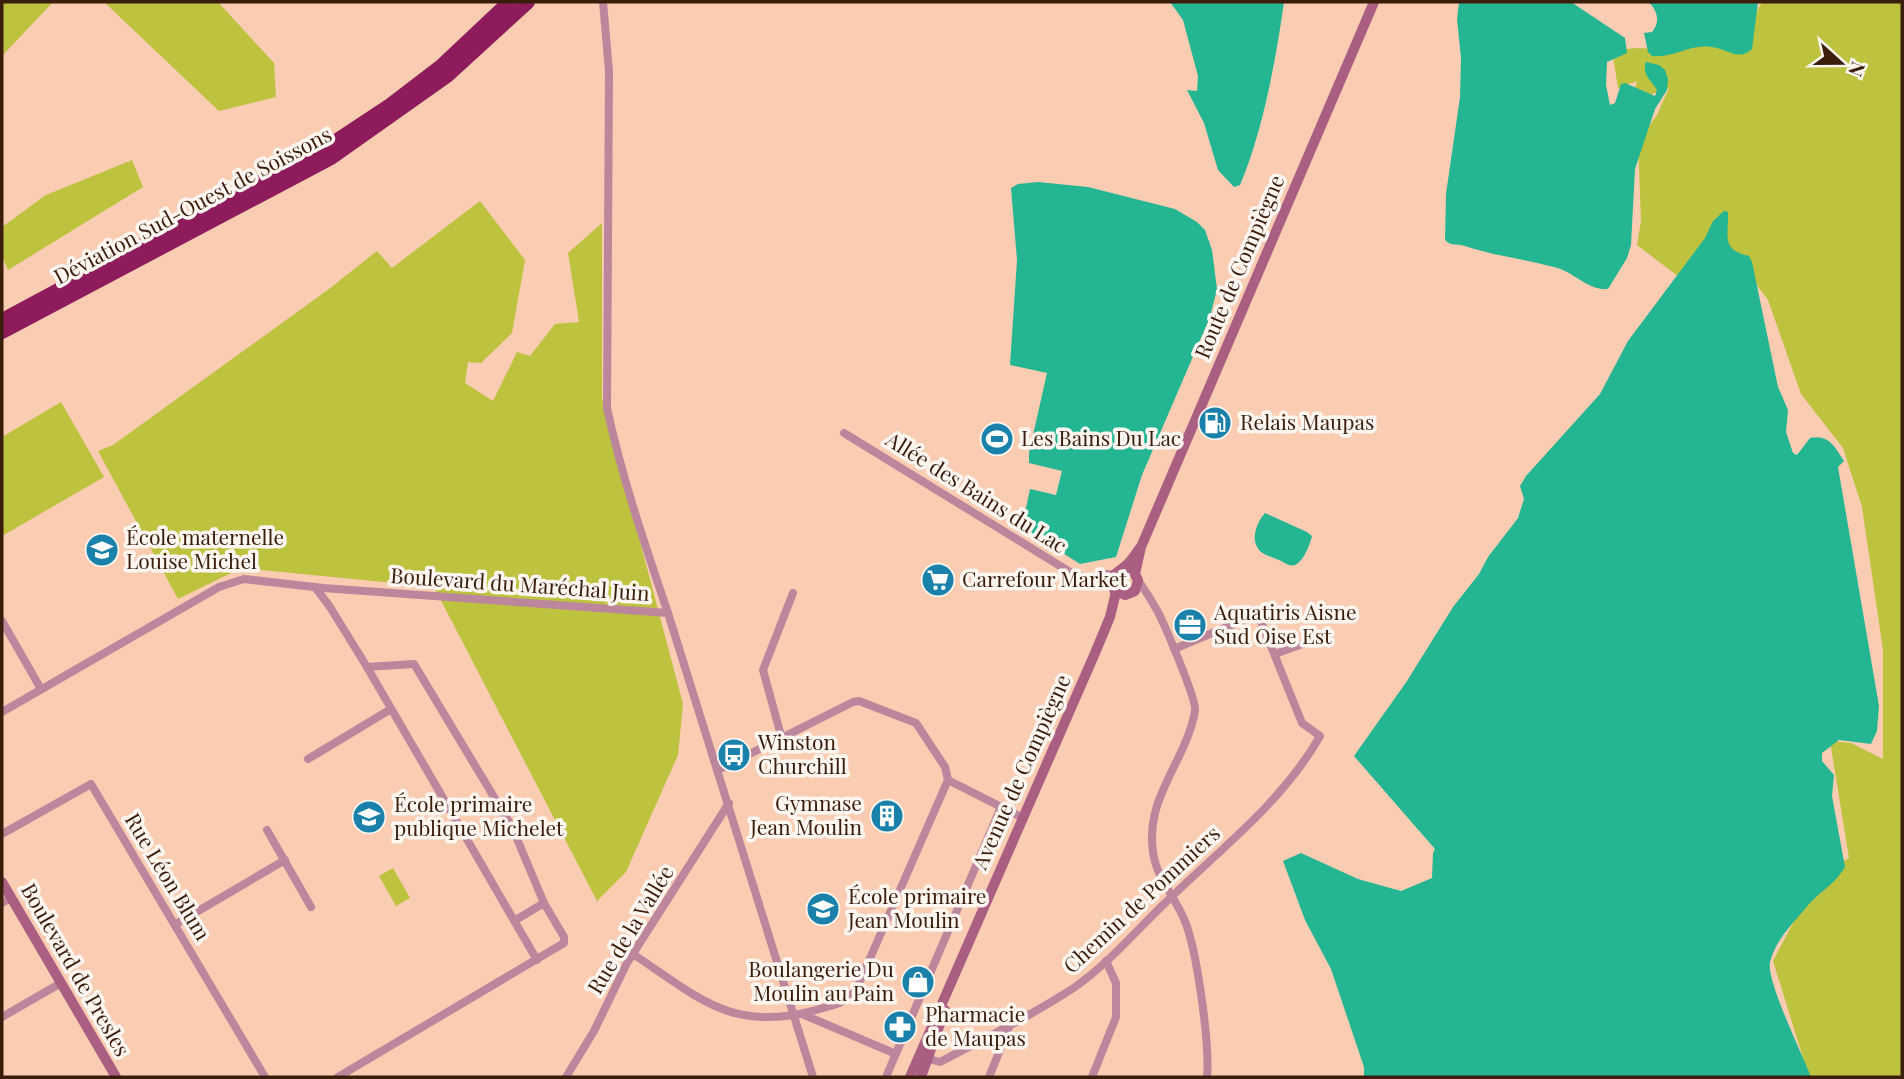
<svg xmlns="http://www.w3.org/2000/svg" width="1904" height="1079" viewBox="0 0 1904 1079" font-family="'Playfair Display',serif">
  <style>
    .green { fill: #bdc23f }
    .water { fill: #24b693 }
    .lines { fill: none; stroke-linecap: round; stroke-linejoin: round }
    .street { stroke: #bc869d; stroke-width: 8 }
    .secondary { stroke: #aa5e81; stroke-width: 10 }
    .highway { stroke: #8e1c5c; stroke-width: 14 }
    .labels { text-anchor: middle; stroke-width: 7; stroke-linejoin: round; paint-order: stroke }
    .street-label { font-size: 21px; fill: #3a1d0b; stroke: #fef6f1 }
    .poi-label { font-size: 21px; fill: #3a1d0b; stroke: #fef6f1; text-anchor: start }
  </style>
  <rect width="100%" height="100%" fill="#faccb1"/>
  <g class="green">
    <polygon points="2,2 53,2 2,56"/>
    <polygon points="104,2 218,2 274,63 276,97 219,111"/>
    <polygon points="1762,2 1902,2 1902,1077 1809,1077 1773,961 1818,875 1849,858 1830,741 1851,743 1883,759 1883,650 1862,507 1843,448 1801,394 1768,300 1717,232 1679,277 1637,245 1641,221 1638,142 1657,115 1669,88 1632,101 1637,81 1618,88 1612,50 1638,48 1670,50 1743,36"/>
    <polygon points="132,160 143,187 8,270 2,256 2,227 46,195"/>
    <polygon points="480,201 525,260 512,333 481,363 468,362 465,383 493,401 517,352 530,356 555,324 579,322 568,253 602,223 602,398 683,704 678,755 626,872 597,901 434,587 241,568 178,599 98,451 113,445 329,289 377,251 392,268"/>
    <polygon points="61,402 104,477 2,536 2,437"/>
    <polygon points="393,868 410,898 396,906 379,876"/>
  </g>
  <g class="water">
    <path d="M 1170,2 L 1284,2 C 1276,59 1263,131 1240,185 L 1234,187 L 1218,170 L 1204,123 L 1187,90 L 1197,91 L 1198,76 L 1183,20 Z"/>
    <path d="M 1459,2 L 1571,2 L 1625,38 L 1627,53 L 1607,62 L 1606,85 L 1610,105 L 1615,103 L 1621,84 L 1625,83 L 1655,96 L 1657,90 C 1652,81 1641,74 1646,62 L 1659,65 L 1665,70 L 1668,79 L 1667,90 L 1655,109 L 1635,169 L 1631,245 L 1627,258 L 1608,289 C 1588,291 1573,271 1554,267 C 1525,259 1494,256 1465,246 C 1457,243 1452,247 1445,240 L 1446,194 L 1460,97 L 1461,58 L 1457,19 Z"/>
    <path d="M 1649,2 L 1758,2 L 1752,49 C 1738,62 1727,48 1711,47 C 1688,44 1677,58 1652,56 L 1648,52 L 1644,33 L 1652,32 C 1661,21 1657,11 1649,2 Z"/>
    <polygon points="1038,182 1088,187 1175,209 1197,222 1205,230 1212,250 1217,289 1210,317 1142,475 1116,557 1080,564 1022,527 1030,489 1056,495 1062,471 1029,463 1029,453 1047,373 1010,365 1017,260 1011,188 1018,184"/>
    <path d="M 1724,211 L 1728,212 C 1729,235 1720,250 1749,256 L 1752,262 L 1778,387 L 1788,410 L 1786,432 L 1793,453 L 1797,455 L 1810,438 C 1829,434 1835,447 1844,461 L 1838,467 L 1879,706 L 1877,731 L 1871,744 L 1839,740 L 1822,753 L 1822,761 L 1834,775 L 1832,796 L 1845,867 C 1833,887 1819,891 1805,909 C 1791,925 1776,940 1770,962 C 1766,981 1803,1055 1811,1077 L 1364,1077 L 1364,1067 L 1331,969 L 1305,920 L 1283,861 L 1301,853 L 1358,879 L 1401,891 L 1432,878 L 1433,853 L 1435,849 L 1354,756 L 1407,681 L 1453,607 L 1479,574 L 1488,557 L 1518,518 L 1524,499 L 1520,486 L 1526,476 L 1600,394 L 1628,341 L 1705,238 L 1713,221 Z"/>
    <path d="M 1265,513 L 1307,532 L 1312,536 C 1310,544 1304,561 1295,565 C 1289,567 1284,562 1279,560 C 1272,557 1263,555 1259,550 C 1250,539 1257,522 1265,513 Z"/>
  </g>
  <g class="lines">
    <g class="street">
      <path d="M 603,2 L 609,71 L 607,408 C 622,478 645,545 668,613"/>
      <polyline points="844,433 1070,572 1112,587"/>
      <polyline points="1091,578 1102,574 1114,574"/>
      <path d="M 1138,580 C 1145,590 1152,601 1158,612 C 1165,626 1197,700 1195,711 C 1186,762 1145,796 1153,852 C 1156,877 1175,897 1184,919 C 1197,948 1210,1046 1207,1077"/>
      <polyline points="315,587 330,607 367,667 537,960"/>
      <polyline points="2,621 41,689"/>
      <polyline points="1275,654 1322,637"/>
      <polyline points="367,667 414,664 512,827 544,903 514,921"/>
      <polyline points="2,712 219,587 244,579 323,588 668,613 813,1077"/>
      <polyline points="782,739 763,670 793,593"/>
      <polyline points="308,759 391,709"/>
      <polyline points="718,770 853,702 859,701 916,723 945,767 948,780 1023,818"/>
      <polyline points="267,830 311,907"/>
      <polyline points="2,834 91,784 265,1077"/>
      <polyline points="2,903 11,898"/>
      <polyline points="176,924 285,860"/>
      <path d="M 633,954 C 699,998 732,1033 816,1010 C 835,1004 845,1005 857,988 L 948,780"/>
      <polyline points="802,1014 896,1054"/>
      <polyline points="2,1017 61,983"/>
      <path d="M 925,1058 L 940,1062 C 985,1038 1033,1015 1075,987 C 1108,964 1136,931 1165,903 C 1219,850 1282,803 1320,736 L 1302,723 L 1258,614 L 1174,649"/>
      <polyline points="338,1077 564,943 564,937 544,903"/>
      <polyline points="566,1077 594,1031 627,963 729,803"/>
      <polyline points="886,1077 1001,807"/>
      <polyline points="989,1077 1010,1025"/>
      <polyline points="1092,1077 1116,1017 1116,983 1106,961"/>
    </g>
    <g class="secondary">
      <path d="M 1123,569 L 1133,571 L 1138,580 L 1135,591 L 1125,595 L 1114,590 C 1108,577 1115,574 1124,567 C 1130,563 1135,555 1139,549"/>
      <polyline points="1135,574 1141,547 1374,2"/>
      <polyline points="2,882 116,1077"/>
      <polyline points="910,1077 1095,653 1110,617 1116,592"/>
      <polyline points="921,1077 945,1010"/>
    </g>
    <g class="highway">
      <polyline points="2,320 331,144 390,105 441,66 509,2"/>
      <polyline points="2,332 331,158 447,76 528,2"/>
    </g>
  </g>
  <defs>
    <symbol id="fuel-disc" viewBox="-11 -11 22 22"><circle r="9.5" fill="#1981aa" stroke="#fef6f1"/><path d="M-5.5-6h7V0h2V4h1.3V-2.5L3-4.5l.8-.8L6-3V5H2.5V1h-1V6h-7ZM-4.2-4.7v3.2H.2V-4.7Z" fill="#fff"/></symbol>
    <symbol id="stadium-disc" viewBox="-11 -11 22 22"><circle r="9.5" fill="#1981aa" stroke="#fef6f1"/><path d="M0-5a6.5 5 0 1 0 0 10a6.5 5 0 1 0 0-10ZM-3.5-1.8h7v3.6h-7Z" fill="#fff"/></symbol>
    <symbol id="school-disc" viewBox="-11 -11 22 22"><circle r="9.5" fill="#1981aa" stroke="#fef6f1"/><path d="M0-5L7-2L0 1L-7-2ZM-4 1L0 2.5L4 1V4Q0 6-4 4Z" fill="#fff"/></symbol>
    <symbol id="supermarket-disc" viewBox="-11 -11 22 22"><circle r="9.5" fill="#1981aa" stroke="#fef6f1"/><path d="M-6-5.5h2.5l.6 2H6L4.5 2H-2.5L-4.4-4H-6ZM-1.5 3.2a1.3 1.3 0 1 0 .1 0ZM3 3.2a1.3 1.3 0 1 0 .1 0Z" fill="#fff"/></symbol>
    <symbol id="office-disc" viewBox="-11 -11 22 22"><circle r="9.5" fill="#1981aa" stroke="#fef6f1"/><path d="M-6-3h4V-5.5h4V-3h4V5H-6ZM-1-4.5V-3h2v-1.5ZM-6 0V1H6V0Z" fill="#fff"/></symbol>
    <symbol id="bus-disc" viewBox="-11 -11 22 22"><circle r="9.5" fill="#1981aa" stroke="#fef6f1"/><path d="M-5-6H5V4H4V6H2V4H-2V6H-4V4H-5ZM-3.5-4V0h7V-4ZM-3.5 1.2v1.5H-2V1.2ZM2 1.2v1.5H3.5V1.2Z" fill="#fff"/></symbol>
    <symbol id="building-disc" viewBox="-11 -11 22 22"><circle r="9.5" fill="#1981aa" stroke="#fef6f1"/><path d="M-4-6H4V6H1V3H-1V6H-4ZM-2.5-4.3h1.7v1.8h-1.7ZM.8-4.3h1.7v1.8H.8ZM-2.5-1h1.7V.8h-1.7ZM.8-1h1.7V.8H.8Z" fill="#fff"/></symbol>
    <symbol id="shop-disc" viewBox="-11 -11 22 22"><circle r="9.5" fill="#1981aa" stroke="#fef6f1"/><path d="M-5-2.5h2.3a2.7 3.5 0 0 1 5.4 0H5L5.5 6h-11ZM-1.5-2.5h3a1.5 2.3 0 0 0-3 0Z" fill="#fff"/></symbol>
    <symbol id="pharmacy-disc" viewBox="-11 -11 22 22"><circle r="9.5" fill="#1981aa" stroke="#fef6f1"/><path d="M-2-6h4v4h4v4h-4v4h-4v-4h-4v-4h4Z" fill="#fff"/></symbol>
  </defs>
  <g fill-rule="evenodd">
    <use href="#fuel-disc" x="1196" y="404" width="38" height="38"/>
    <use href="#stadium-disc" x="978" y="420" width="38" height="38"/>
    <use href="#school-disc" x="83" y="531" width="38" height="38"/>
    <use href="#supermarket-disc" x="919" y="561" width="38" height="38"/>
    <use href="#office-disc" x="1171" y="606" width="38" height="38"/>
    <use href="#bus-disc" x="715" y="736" width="38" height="38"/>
    <use href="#building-disc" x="868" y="797" width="38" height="38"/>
    <use href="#school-disc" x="350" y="798" width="38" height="38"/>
    <use href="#school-disc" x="804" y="890" width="38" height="38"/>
    <use href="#shop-disc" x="899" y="963" width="38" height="38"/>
    <use href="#pharmacy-disc" x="881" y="1008" width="38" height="38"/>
  </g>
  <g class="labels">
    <g class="street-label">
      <text transform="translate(193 206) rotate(-28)" y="7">Déviation Sud-Ouest de Soissons</text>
      <text transform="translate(1240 267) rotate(-67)" y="7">Route de Compiègne</text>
      <text transform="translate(976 493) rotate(32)" y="7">Allée des Bains du Lac</text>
      <text transform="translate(520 585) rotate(4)" y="7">Boulevard du Maréchal Juin</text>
      <text transform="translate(1022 772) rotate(-66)" y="7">Avenue de Compiègne</text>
      <text transform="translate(167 877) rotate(59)" y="7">Rue Léon Blum</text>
      <text transform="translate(1142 900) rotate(-43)" y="7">Chemin de Pommiers</text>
      <text transform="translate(631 930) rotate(-59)" y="7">Rue de la Vallée</text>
      <text transform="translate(75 970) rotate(60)" y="7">Boulevard de Presles</text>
    </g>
    <g class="poi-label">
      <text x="1240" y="430">Relais Maupas</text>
      <text x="1021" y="446">Les Bains Du Lac</text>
      <text x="126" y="545">École maternelle<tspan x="126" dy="24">Louise Michel</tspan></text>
      <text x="962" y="587">Carrefour Market</text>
      <text x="1214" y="620">Aquatiris Aisne<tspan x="1214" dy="24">Sud Oise Est</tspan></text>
      <text x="758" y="750">Winston<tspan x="758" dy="24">Churchill</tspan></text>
      <text x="862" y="811" text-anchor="end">Gymnase<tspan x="862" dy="24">Jean Moulin</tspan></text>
      <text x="394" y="812">École primaire<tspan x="394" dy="24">publique Michelet</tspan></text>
      <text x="848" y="904">École primaire<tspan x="848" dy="24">Jean Moulin</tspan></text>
      <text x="894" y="977" text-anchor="end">Boulangerie Du<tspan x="894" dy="24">Moulin au Pain</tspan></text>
      <text x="925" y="1022">Pharmacie<tspan x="925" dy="24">de Maupas</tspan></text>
    </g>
  </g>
  <rect width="1904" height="1079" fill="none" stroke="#3a1d0b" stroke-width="7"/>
  <g transform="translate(1841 63) rotate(111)" stroke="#fef6f1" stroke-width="5" paint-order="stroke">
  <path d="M0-5L12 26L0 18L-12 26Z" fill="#3a1d0b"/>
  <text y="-10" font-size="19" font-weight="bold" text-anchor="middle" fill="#3a1d0b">N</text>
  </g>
</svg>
